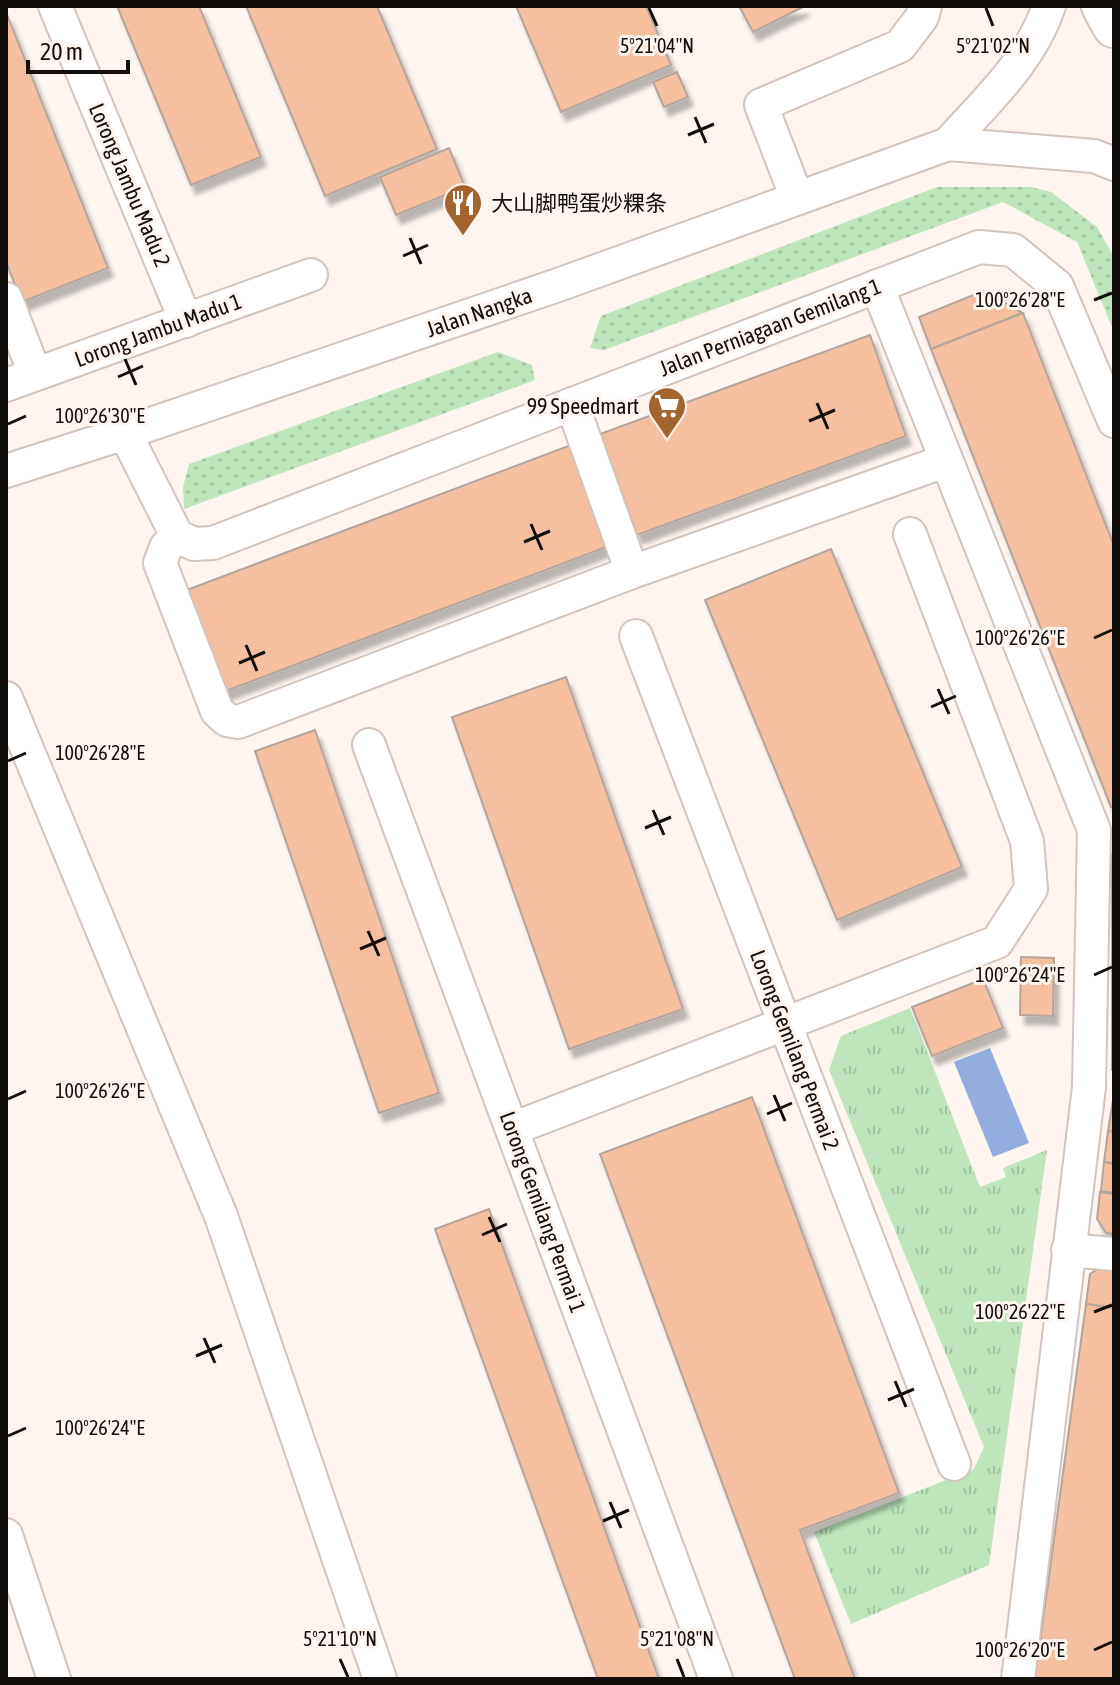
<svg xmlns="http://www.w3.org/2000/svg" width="1120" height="1685" viewBox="0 0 1120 1685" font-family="'Asap Condensed','Noto Sans SC',sans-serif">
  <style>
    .grass { fill: url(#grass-dots) }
    .park { fill: url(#park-tufts) }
    .water { fill: #93aede }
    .building { fill: #f5bfa0; stroke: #b3a59d; stroke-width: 2; filter: url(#shadow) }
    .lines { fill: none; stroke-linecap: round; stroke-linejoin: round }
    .minor-casing { stroke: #d3c4bc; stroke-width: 36 }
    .major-casing { stroke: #d3c4bc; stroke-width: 46 }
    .minor { stroke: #fff; stroke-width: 32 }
    .major { stroke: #fff; stroke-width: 42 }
    .ticks { fill: none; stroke: #120e0b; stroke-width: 3 }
    .labels { text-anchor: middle; stroke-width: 6; stroke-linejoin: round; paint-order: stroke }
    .street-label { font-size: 22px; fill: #120e0b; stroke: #fef5f0 }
    .poi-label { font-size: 22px; fill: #120e0b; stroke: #fef5f0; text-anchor: start }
    .ticks-label { font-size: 20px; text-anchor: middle; fill: #120e0b; stroke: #fef5f0; stroke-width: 6; stroke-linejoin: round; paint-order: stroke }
  </style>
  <defs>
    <pattern id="grass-dots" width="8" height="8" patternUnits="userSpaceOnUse" patternTransform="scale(2)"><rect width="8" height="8" fill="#bee5bc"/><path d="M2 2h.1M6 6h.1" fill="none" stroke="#a2c3a0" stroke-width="1.8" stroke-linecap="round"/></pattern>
    <pattern id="park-tufts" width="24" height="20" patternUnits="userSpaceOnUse" patternTransform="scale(2)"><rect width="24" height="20" fill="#bee5bc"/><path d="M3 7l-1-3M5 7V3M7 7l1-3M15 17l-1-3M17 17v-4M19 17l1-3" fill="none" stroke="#a2c3a0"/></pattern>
    <filter id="shadow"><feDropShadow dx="5" dy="9" stdDeviation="2" flood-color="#0004"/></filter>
  </defs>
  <rect width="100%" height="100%" fill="#fef5f0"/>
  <g class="grass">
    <polygon points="937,187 1031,187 1051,192 1097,227 1114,257 1114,332 1077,242 1003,202 604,350 590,348 601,316"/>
    <polygon points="498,352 532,365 535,380 184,509 183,487 189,464"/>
  </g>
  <polygon class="park" points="910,1008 980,1187 1006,1177 1003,1168 1047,1150 989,1565 851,1624 814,1532 974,1469 984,1447 829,1070 841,1036"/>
  <polygon class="water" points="990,1048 1029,1143 993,1157 954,1062"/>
  <g class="building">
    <polygon points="117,6 199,6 261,157 191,185"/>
    <polygon points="246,6 377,6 437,149 325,196"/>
    <polygon points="516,6 646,6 671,65 561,112"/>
    <polygon points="739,6 805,6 753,32"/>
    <polygon points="6,12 108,268 22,302 6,262"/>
    <polygon points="677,72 688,97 664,107 653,82"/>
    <polygon points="449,148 465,187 396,215 380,177"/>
    <polygon points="983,291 1023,313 931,349 919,317"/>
    <polygon points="1023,313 1114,546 1114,806 1111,807 931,349"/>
    <polygon points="870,335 906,436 637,535 600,434"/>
    <polygon points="571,445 609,546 223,692 184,591"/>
    <polygon points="831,549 962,867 837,920 705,600"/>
    <polygon points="566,677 683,1009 569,1049 452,717"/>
    <polygon points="315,730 439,1093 379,1113 255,751"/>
    <rect x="1112" y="854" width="2" height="216"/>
    <polygon points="1021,957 1054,958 1053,1016 1020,1015"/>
    <polygon points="983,979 1003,1028 932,1056 912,1007"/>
    <polygon points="752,1097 899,1493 800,1530 855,1679 795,1679 600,1154"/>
    <polygon points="1113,1100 1114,1100 1114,1132 1108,1131"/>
    <polygon points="1108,1131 1114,1132 1114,1163 1104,1162"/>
    <polygon points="1104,1162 1114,1164 1114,1193 1101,1191"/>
    <polygon points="1100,1192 1114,1194 1114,1234 1106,1233 1097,1219"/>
    <polygon points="489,1209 659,1679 598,1679 435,1229"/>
    <polygon points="1107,1263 1114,1264 1114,1308 1086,1304 1090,1274"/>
    <polygon points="1086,1304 1114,1308 1114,1679 1035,1679"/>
  </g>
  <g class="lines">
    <defs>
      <g id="minor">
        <polyline points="55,6 186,321"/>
        <path d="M 948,144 C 987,100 1030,62 1049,6"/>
        <polyline points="797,198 761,105 900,46 922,17 925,6"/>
        <polyline points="877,286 1094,830 1089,1087 1018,1679"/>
        <polyline points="6,299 35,374"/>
        <polyline points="6,385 311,275"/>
        <polyline points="572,404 632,572"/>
        <polyline points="125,433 177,536 194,544 213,543 979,247 1013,250 1057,286 1114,421"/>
        <polyline points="6,471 125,433 558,285 948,144 1094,156 1114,164"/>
        <polyline points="177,536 166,547 160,563 217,711 227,720 238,722 632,572 945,461"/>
        <polyline points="636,636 954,1464"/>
        <polyline points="6,698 221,1216 380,1679"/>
        <polyline points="369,745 716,1679"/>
        <polyline points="512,1129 997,942 1031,889 1027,841 910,534"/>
        <polyline points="1068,1250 1114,1254"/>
        <polyline points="6,1535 54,1679"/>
      </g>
      <polyline id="major" points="1103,6 1114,26"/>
    </defs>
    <use href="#minor" class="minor-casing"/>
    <use href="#major" class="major-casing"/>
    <use href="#minor" class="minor"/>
    <use href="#major" class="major"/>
  </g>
  <path class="ticks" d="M 649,8 L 657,26M 986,8 L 993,26M 695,117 L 706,143M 688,135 L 714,124M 410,238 L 421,264M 403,256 L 428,245M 1094,300 L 1112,293M 125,359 L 136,385M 118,377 L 143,366M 817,403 L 828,429M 809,421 L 835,410M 8,424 L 26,416M 531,524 L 542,550M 524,542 L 550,531M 1094,638 L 1112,630M 246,645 L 257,671M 239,663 L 265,652M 938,689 L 949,714M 931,707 L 956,696M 8,761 L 26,753M 653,810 L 664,835M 645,828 L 671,817M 368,931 L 379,956M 360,949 L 386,938M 1094,975 L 1112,967M 774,1095 L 785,1121M 8,1099 L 26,1091M 767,1114 L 792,1103M 489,1217 L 500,1242M 482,1235 L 507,1224M 1094,1312 L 1112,1305M 204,1338 L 215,1363M 196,1356 L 222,1345M 895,1381 L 906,1407M 888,1400 L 914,1389M 8,1436 L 26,1428M 610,1502 L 621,1528M 603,1521 L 629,1510M 1094,1650 L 1112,1642M 340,1659 L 348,1677M 677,1659 L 684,1677"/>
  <defs>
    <symbol id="restaurant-pin" viewBox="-11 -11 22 30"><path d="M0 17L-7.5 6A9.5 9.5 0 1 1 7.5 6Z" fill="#a4642e" stroke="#fef5f0"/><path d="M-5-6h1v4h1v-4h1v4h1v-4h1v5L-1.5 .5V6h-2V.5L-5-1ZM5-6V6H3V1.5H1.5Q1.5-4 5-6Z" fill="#fff"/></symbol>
    <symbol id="supermarket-pin" viewBox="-11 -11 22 30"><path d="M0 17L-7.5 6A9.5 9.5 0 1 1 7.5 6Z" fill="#a4642e" stroke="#fef5f0"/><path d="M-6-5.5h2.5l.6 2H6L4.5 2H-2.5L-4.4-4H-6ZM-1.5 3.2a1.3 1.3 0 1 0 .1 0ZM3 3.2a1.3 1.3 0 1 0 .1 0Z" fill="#fff"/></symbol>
  </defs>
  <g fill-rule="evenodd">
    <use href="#restaurant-pin" x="441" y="181" width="44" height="60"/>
    <use href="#supermarket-pin" x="645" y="384" width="44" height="60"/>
  </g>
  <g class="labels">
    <g class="street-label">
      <text transform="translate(130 185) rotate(67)" y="8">Lorong Jambu Madu 2</text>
      <text transform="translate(479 312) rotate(-19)" y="8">Jalan Nangka</text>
      <text transform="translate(770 327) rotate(-21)" y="8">Jalan Perniagaan Gemilang 1</text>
      <text transform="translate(158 330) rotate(-20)" y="8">Lorong Jambu Madu 1</text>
      <text transform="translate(795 1050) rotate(69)" y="8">Lorong Gemilang Permai 2</text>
      <text transform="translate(543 1212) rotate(70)" y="8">Lorong Gemilang Permai 1</text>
    </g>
    <g class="poi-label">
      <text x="491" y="211">大山脚鸭蛋炒粿条</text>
      <text x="639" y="414" text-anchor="end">99 Speedmart</text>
    </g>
  </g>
  <g class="ticks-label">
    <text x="657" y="53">5°21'04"N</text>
    <text x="993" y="53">5°21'02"N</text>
    <text x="1020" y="307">100°26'28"E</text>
    <text x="100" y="423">100°26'30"E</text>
    <text x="1020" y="645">100°26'26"E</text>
    <text x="100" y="760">100°26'28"E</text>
    <text x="1020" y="982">100°26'24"E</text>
    <text x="100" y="1098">100°26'26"E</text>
    <text x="1020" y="1319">100°26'22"E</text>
    <text x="100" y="1435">100°26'24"E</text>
    <text x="340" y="1646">5°21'10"N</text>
    <text x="677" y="1646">5°21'08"N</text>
    <text x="1020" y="1657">100°26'20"E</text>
  </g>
  <rect width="1120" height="1685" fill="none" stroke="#120e0b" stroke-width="16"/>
  <path d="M28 60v12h100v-12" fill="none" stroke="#120e0b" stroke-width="4"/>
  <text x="40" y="60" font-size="24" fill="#120e0b" stroke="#fef5f0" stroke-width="6" paint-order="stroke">20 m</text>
</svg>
